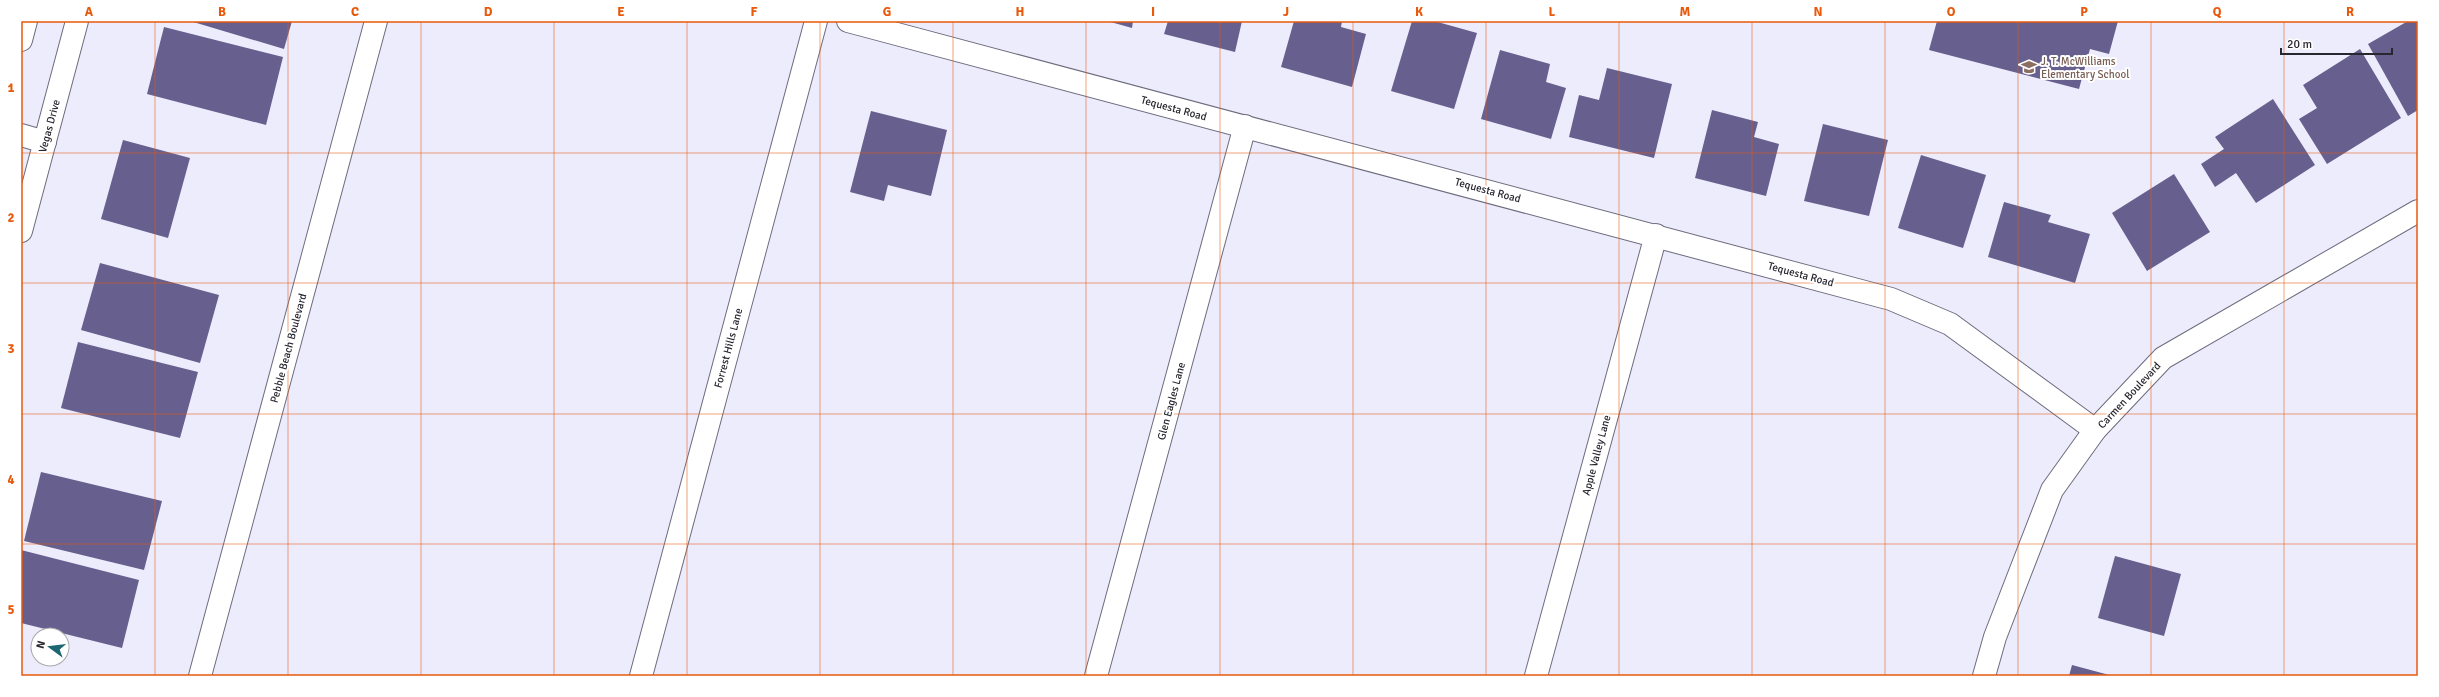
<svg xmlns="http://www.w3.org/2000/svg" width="2439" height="697" viewBox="0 0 2439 697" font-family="Signika,sans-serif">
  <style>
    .building { fill: #675f8e }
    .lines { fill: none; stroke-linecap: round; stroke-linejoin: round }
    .street-casing { stroke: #6d6b7d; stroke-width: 24 }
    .secondary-casing { stroke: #6d6b7d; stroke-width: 24 }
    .street { stroke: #fff; stroke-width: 22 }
    .secondary { stroke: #fff; stroke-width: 22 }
    .grid { fill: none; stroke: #e8590c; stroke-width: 1; stroke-opacity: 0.55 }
    .labels { text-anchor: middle; stroke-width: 4; stroke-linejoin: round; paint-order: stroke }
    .education-label { font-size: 11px; fill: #785e54; stroke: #fff; text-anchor: start }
    .street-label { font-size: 11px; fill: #28272f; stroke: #fff }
    .neatline { fill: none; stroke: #e8590c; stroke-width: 1.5 }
    .grid-label { font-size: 13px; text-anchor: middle; font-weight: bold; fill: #e8590c }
  </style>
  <rect width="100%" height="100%" fill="#edecfc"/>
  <g class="building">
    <polygon points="190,21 292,21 284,49"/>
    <polygon points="1107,21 1133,21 1132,28"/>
    <polygon points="1168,21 1242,21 1235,52 1164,34"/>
    <polygon points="1294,21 1342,21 1341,27 1366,34 1352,87 1281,67"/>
    <polygon points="1412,21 1434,21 1477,33 1454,109 1391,91"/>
    <polygon points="1937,21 2118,21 2109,54 2090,49 2079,89 1929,50"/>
    <polygon points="2408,21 2418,21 2418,110 2408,116 2368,44"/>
    <polygon points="164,27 283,57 266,125 147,94"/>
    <polygon points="2360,49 2401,118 2327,164 2299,119 2317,108 2303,85"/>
    <polygon points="1500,50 1550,64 1546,82 1566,88 1551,139 1481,119"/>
    <polygon points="1607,68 1672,84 1654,158 1569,137 1579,95 1599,100"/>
    <polygon points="2273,99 2315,165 2256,203 2236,173 2215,187 2201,164 2224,149 2215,137"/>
    <polygon points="1712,110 1758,122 1754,137 1779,144 1766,196 1695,178"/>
    <polygon points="871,111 947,130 931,196 888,185 884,201 850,192"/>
    <polygon points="1823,124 1888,140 1869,216 1804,201"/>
    <polygon points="123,140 190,158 168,238 101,219"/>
    <polygon points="1921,155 1986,175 1963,248 1898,228"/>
    <polygon points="2174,174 2210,232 2147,271 2112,213"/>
    <polygon points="2004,202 2051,215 2048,222 2090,234 2075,283 1988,257"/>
    <polygon points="100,263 219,295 200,363 81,330"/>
    <polygon points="78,342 198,372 180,438 61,408"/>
    <polygon points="41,472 162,501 144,570 24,541"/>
    <polygon points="21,550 139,580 122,648 21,623"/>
    <polygon points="2115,556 2181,574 2164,636 2098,618"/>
    <polygon points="2072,665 2113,676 2069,676"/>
  </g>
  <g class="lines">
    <defs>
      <g id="street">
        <polyline points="848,21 1891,299 1950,324 2095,430"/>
        <polyline points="200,676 376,21"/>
        <polyline points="641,676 816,21"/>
        <polyline points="1096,676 1245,126"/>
        <polyline points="1536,676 1656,235"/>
        <polyline points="1984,676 1995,637 2052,490 2095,430 2163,358 2418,211"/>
      </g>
      <g id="secondary">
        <polyline points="21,40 26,21"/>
        <polyline points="21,135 45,142"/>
        <polyline points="21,231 77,21"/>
      </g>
    </defs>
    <use href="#street" class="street-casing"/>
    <use href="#secondary" class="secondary-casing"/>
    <use href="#street" class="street"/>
    <use href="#secondary" class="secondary"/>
  </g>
  <path class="grid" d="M 155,21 L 155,676M 288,21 L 288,676M 421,21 L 421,676M 554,21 L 554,676M 687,21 L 687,676M 820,21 L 820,676M 953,21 L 953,676M 1086,21 L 1086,676M 1220,21 L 1220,676M 1353,21 L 1353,676M 1486,21 L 1486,676M 1619,21 L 1619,676M 1752,21 L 1752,676M 1885,21 L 1885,676M 2018,21 L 2018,676M 2151,21 L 2151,676M 2284,21 L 2284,676M 21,153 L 2418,153M 21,283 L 2418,283M 21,414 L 2418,414M 21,544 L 2418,544"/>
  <defs>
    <symbol id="school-bare" viewBox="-9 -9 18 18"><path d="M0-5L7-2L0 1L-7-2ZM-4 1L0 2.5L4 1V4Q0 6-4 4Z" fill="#8d6e63" stroke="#fff" stroke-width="2.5" paint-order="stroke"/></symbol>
  </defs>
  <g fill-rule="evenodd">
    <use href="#school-bare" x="2018" y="56" width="22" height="22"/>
  </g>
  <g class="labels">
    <g class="education-label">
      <text x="2041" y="65">J. T. McWilliams<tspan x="2041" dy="13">Elementary School</tspan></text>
    </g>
    <g class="street-label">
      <text transform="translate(1174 108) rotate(15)" y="4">Tequesta Road</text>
      <text transform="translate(49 126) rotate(-75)" y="4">Vegas Drive</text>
      <text transform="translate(1488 190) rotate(15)" y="4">Tequesta Road</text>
      <text transform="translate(1801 274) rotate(15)" y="4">Tequesta Road</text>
      <text transform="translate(288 348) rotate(-75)" y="4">Pebble Beach Boulevard</text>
      <text transform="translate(728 348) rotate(-75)" y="4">Forrest Hills Lane</text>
      <text transform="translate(2129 395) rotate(-47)" y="4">Carmen Boulevard</text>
      <text transform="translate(1171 401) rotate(-75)" y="4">Glen Eagles Lane</text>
      <text transform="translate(1596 455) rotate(-75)" y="4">Apple Valley Lane</text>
    </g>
  </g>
  <rect width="2439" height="697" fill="none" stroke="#ffffff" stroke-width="44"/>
  <g transform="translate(50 647) rotate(285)"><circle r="19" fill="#ffffff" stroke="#a9a9ac"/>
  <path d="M0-3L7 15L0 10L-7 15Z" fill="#1d6773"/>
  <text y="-6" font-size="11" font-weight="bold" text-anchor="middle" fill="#28272f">N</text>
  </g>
  <path d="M2281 48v6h111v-6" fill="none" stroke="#28272f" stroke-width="2"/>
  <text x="2287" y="48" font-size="12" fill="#28272f" stroke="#ffffff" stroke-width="3" paint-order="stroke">20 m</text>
  <rect x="22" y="22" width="2395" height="653" class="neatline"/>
  <g class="grid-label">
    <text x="89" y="16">A</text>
    <text x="222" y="16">B</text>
    <text x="355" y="16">C</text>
    <text x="488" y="16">D</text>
    <text x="621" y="16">E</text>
    <text x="754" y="16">F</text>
    <text x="887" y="16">G</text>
    <text x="1020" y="16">H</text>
    <text x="1153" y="16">I</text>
    <text x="1286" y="16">J</text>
    <text x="1419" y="16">K</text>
    <text x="1552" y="16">L</text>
    <text x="1685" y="16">M</text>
    <text x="1818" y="16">N</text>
    <text x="1951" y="16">O</text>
    <text x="2084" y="16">P</text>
    <text x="2217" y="16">Q</text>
    <text x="2350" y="16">R</text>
    <text x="11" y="92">1</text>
    <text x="11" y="222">2</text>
    <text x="11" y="353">3</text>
    <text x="11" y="484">4</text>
    <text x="11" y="614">5</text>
  </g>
</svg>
